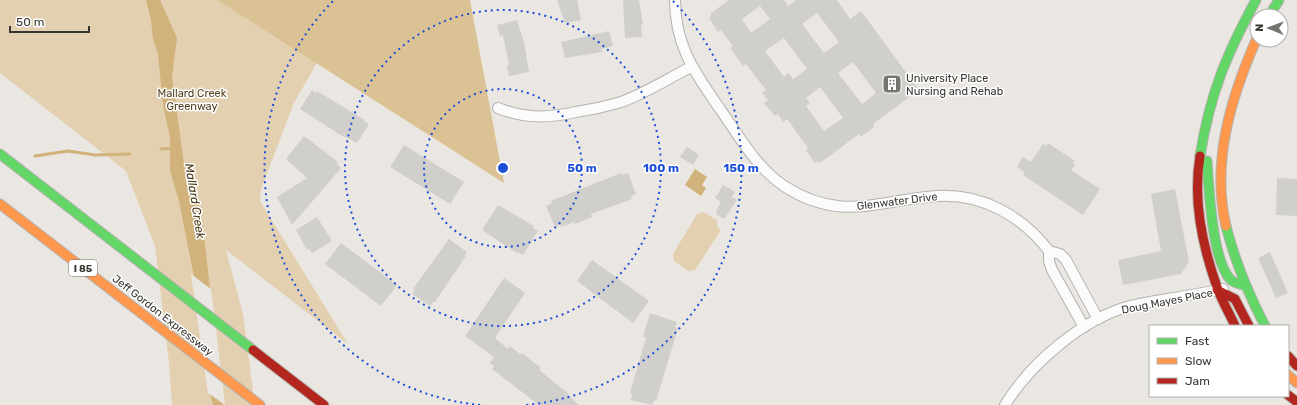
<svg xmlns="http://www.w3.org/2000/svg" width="1297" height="405" viewBox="0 0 1297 405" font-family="Rubik,sans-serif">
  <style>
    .green { fill: #e3d0b1 }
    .forest { fill: #dbc294 }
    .water { fill: #d1b27a }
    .pier { fill: #eae7e2 }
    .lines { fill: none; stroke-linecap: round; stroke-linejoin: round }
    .stream { stroke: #d1b27a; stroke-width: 3 }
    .building { fill: #d1cfcb; fill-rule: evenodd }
    .street-casing { stroke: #b4b2ae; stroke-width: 12 }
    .fast-casing { stroke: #b4b2ae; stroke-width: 11 }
    .slow-casing { stroke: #b4b2ae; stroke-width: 11 }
    .jam-casing { stroke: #b4b2ae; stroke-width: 11 }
    .street { stroke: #fcfbfb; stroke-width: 10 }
    .fast { stroke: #63d668; stroke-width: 9 }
    .slow { stroke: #ff974d; stroke-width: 9 }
    .jam { stroke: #b3261e; stroke-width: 9 }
    .ring { fill: none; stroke: #1d4ed8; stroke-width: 2; stroke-dasharray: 2 4 }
    .labels { text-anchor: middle; stroke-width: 3; stroke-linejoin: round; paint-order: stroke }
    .shield { fill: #fff; stroke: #747270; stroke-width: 1 }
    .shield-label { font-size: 10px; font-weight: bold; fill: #383632 }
    .poi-label { font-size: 11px; fill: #383632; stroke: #fff; text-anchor: start }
    .park-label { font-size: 11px; fill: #523f1e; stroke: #fff }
    .street-label { font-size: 11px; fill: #383632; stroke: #fff }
    .water-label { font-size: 12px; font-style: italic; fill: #4a3816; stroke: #fff }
    .centre { fill: #1d4ed8; stroke: #fff; stroke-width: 2 }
    .ring-label { font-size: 12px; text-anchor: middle; font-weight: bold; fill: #1d4ed8; stroke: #fff; stroke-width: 3; stroke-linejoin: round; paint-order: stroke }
  </style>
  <rect width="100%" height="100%" fill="#eae7e2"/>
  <g class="green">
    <polygon points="0,0 217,0 317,63 294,103 261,189 260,201 348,344 226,250 243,314 255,405 172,405 169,363 155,246 126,171 0,73"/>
    <polygon points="703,212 717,220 717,227 721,230 695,270 688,271 674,261 673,254 697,214"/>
  </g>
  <polygon class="forest" points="217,0 470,0 504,183"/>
  <g class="water">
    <polygon points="146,0 160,0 177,38 172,77 187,186 201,209 223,405 213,405 210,393 193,272 179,201 170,171 170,137 163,105 158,54 153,39 151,20"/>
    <polygon points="695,169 707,177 702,185 706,188 701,196 685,185"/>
  </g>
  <polygon class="pier" points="191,274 211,289 225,405 208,393"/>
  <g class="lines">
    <g class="stream">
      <polyline points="161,149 175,148"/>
      <polyline points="35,156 68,151 95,155 130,154"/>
    </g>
  </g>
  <g class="building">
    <polygon points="557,0 577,0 581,20 565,23"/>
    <polygon points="623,0 639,0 643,24 641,24 642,37 625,38"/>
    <path d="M 729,0 L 784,0 L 788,6 L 796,0 L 837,0 L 850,19 L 861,11 L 919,90 L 873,124 L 874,127 L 861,137 L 859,134 L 820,163 L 818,161 L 815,163 L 806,150 L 808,148 L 787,119 L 783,122 L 778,114 L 775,116 L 770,110 L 764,103 L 768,100 L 762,93 L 766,90 L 746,64 L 743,66 L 736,56 L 730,48 L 733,46 L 721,30 L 718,32 L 709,18 L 711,16 L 710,14 ZM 760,6 L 770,19 L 751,33 L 742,19 ZM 817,13 L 839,42 L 824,53 L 802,24 ZM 784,38 L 807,69 L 793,79 L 788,73 L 784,77 L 765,51 ZM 853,62 L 876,93 L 862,104 L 838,73 ZM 820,87 L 843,118 L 824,131 L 806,106 L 810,103 L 806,98 Z"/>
    <polygon points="517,20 524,42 529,72 509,76 507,66 509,65 503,35 500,36 497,25"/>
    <polygon points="609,31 613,46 601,49 602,52 565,58 561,42"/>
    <polygon points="312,90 316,93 317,91 365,120 364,121 369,124 357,143 339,134 300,109"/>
    <polygon points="304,136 338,162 337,164 341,168 292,225 277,197 307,178 286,159"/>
    <polygon points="1048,143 1075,161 1073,163 1075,165 1071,170 1100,189 1083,215 1023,175 1024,172 1017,167 1023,157 1031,162 1043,144 1046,146"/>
    <polygon points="404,145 464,182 450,204 390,167"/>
    <polygon points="687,147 699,155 693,165 680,157"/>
    <polygon points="621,173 622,175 628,173 636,194 631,196 632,199 591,214 592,217 575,224 574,222 561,227 560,225 555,227 546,206 552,203 551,201"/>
    <polygon points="1277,178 1297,179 1297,216 1276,215"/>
    <polygon points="723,185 735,192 732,197 737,200 724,219 716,214 717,212 716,211 721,202 715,198"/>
    <polygon points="1175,189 1189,262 1181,274 1123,285 1118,260 1161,251 1151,194"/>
    <polygon points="498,205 534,226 533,228 538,231 523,255 518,252 517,253 482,230"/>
    <polygon points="317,217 332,241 312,253 309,249 307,250 296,230"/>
    <polygon points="449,239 467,252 464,255 466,256 434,303 433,302 430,306 412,294 415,290 413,289"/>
    <polygon points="341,243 397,285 381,306 325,264"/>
    <polygon points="1270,252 1288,293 1276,298 1258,258"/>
    <polygon points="592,260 649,301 633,323 577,281"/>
    <polygon points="504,278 525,293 495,338 508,349 510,346 521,355 522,353 541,368 539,370 569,394 568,395 579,405 539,405 492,369 494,366 490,363 494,357 465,336"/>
    <polygon points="650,313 677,322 675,327 678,328 656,401 654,400 652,405 631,400 632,394 630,393 646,338 643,337"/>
  </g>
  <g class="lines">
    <defs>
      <g id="street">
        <path d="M 675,0 C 675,46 695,73 720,109 C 739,136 756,167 784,186 C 841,223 878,200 937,196 C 982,193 1022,216 1049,251"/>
        <path d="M 498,108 C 525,119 548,118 576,112 C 590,110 604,107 618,103 C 643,95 667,79 691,67"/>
        <polyline points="1084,327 1052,270 1049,261 1049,251 1060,254 1066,260 1098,319"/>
        <path d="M 1005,405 C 1030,364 1082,319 1130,306 C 1160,299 1192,296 1223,289"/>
      </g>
      <g id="fast">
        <polyline points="1269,16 1279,0"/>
        <polyline points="0,154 253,350"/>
        <path d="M 1200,156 C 1210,94 1226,55 1256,0"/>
        <path d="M 1207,161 C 1209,189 1212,259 1230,279 C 1233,283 1240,284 1244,285"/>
        <path d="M 1226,226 C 1235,262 1248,293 1265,326"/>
      </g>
      <g id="slow">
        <polyline points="0,204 260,405"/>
        <path d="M 1226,226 C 1211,162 1231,97 1257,38"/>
        <polyline points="1288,375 1297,383"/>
      </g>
      <g id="jam">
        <path d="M 1200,156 C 1193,198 1202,244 1216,284 C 1220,298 1229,312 1235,326"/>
        <polyline points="1217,290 1235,299 1249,326"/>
        <polyline points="253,350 324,405"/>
        <polyline points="1288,356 1297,366"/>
        <polyline points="1288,395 1297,402"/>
      </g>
    </defs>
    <use href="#street" class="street-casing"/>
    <use href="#fast" class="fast-casing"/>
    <use href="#slow" class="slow-casing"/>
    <use href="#jam" class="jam-casing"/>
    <use href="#street" class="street"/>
    <use href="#fast" class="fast"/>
    <use href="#slow" class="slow"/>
    <use href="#jam" class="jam"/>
  </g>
  <g class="ring">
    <circle cx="503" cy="168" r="79"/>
    <circle cx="503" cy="168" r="158"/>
    <path d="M480 405A238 238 0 0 1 333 1M673 1A238 238 0 0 1 526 405"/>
  </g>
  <defs>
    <symbol id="building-square" viewBox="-11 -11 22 22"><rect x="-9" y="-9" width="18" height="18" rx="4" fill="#767470" stroke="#fff"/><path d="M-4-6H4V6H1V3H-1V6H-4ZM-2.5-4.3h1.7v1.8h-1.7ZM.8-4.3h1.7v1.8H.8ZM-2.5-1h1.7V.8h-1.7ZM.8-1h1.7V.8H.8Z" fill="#fff"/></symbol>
  </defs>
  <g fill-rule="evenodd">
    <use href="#building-square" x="881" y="73" width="22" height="22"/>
  </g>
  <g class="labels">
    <rect class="shield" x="69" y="260" width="28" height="16" rx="3"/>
    <g class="shield-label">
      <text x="83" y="272">I 85</text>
    </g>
    <g class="poi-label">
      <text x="906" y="82">University Place<tspan x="906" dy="13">Nursing and Rehab</tspan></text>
    </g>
    <g class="park-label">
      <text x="192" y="97">Mallard Creek<tspan x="192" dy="13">Greenway</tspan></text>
    </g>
    <g class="street-label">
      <text transform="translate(897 201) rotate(-7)" y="4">Glenwater Drive</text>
      <text transform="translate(1167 301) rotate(-11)" y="4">Doug Mayes Place</text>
      <text transform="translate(163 315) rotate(38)" y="4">Jeff Gordon Expressway</text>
    </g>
    <g class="water-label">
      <text transform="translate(195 201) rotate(81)" y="4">Mallard Creek</text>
    </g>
  </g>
  <circle cx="503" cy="168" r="6" class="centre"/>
  <g class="ring-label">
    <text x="582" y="172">50 m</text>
    <text x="661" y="172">100 m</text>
    <text x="741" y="172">150 m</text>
  </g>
  <rect x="1149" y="325" width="140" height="72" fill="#ffffff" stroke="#afafad"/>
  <rect x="1157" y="338" width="20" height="6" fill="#63d668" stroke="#afafad"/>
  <text x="1185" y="345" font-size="12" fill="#383632">Fast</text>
  <rect x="1157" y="358" width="20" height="6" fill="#ff974d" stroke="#afafad"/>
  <text x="1185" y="365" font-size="12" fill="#383632">Slow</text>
  <rect x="1157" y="378" width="20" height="6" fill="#b3261e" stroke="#afafad"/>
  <text x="1185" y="385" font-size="12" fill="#383632">Jam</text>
  <g transform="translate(1269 28) rotate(271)"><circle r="19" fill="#ffffff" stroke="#afafad"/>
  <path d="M0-3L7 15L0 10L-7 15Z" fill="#767470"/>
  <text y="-6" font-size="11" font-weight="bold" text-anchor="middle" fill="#383632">N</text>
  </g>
  <path d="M10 26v6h79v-6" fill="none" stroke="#383632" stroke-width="2"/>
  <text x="16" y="26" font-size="12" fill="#383632" stroke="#ffffff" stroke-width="3" paint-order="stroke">50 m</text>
</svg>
